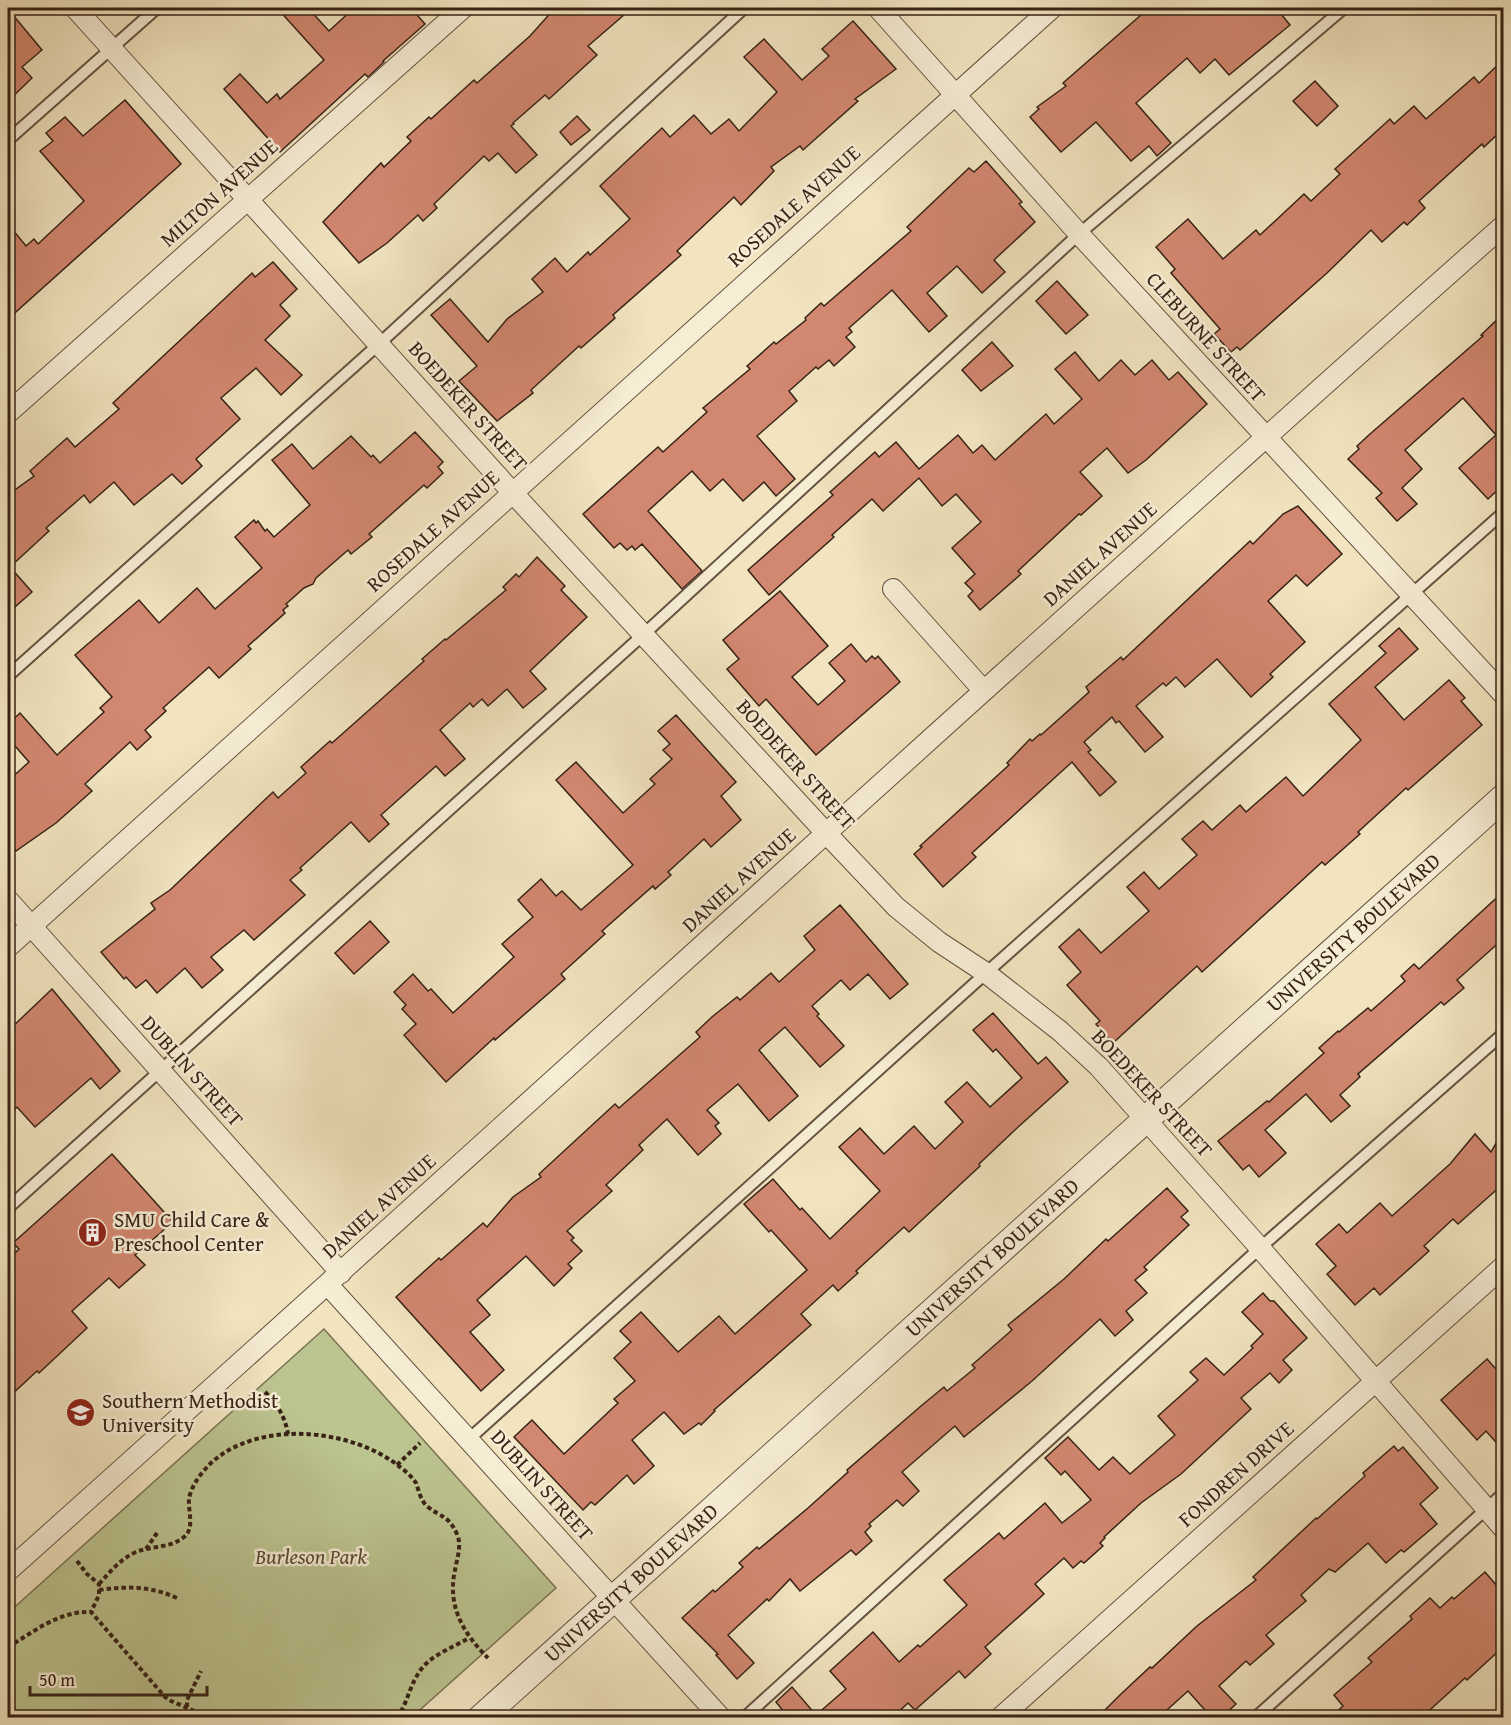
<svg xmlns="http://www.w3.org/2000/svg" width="1511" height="1725" viewBox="0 0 1511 1725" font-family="'Gentium Book Plus',serif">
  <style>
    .green { fill: #bcc490; stroke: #7a7353; stroke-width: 1.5 }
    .building { fill: #d28770; stroke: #372216; stroke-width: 1.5 }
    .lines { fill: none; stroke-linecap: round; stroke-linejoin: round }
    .service-casing { stroke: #665240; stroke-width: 14 }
    .minor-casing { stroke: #665240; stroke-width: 22 }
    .tertiary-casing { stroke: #665240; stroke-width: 28 }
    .path { stroke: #372216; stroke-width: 4; stroke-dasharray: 4.5 3; stroke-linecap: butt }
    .service { stroke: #f6edd5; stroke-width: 10 }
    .minor { stroke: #f6edd5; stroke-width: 20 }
    .tertiary { stroke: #f6edd5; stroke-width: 26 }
    .labels { text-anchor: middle; stroke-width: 5; stroke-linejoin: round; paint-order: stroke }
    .street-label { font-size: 21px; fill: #372216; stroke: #f6edd5 }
    .poi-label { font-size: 21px; fill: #372216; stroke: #f6edd5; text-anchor: start }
    .park-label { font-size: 21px; font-style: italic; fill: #584a34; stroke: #f6edd5 }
  </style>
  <rect width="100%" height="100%" fill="#f1e4bf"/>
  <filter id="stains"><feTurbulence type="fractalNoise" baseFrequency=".00333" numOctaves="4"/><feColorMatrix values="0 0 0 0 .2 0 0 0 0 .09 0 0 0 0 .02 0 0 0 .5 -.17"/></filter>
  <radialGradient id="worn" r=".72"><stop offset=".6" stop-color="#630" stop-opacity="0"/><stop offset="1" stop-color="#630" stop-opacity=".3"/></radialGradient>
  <polygon class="green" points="324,1329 556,1588 412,1717 8,1717 8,1613"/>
  <g class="building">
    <polygon points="277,8 308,8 329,31 354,8 411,8 425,24 383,61 384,62 368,77 365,74 280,152 224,89 240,74 267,103 277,94 280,99 324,60"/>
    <polygon points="555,8 632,8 588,46 597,55 549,99 545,95 513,123 514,124 511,126 537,155 516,173 498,153 489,161 484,156 434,204 437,208 423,221 418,215 387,243 359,263 323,222 381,163 384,167 411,141 407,137 429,117 431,119 474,80 477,83 530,36"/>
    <polygon points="1149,8 1276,8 1290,25 1229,75 1215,59 1200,73 1187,58 1136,103 1171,143 1157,156 1149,146 1131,161 1096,122 1061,152 1030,117 1039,109 1037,107 1066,86 1063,83"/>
    <polygon points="8,9 42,50 22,67 32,78 8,101"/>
    <polygon points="853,21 896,69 855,99 858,101 803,150 800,146 771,167 774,171 741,205 734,197 677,251 681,255 613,315 615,318 581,348 579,346 531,390 533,393 497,421 459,381 477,366 431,315 450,299 488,342 507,319 543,292 532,279 555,258 567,272 588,252 590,255 630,219 600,186 662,128 670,137 694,115 711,134 729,119 739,131 777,92 744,57 764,39 802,80 829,56 822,49"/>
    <polygon points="1503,60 1503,129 1484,147 1482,144 1419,201 1425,208 1407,225 1404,222 1382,242 1371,230 1327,273 1240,350 1237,347 1231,352 1214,334 1220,329 1171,273 1175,269 1156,247 1188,219 1223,259 1256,230 1260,235 1304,194 1311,201 1340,174 1335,169 1390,119 1394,124 1414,106 1426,119 1474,77 1479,83"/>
    <polygon points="1315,81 1338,106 1317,126 1293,101"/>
    <polygon points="125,100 181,164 8,319 8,224 26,246 34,239 38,244 84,201 40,151 53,141 46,133 65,117 83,136"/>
    <polygon points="577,116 590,130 571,145 560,132"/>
    <polygon points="986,161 1022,202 1019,204 1035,222 994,260 1005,272 982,293 957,266 927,293 947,316 929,332 892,290 849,328 852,332 846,337 855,347 834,366 829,360 818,369 816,367 789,391 797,401 757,436 795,479 776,496 764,482 743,501 723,479 710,491 692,471 648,511 702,571 682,589 642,544 635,550 632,546 627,550 620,543 614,548 583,514 658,447 663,452 707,412 703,408 750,369 747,366 774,342 776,344 806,320 805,318 821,303 824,306 911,231 907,227 969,168 974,172"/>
    <polygon points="273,262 297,289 280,305 290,316 265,340 302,375 281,395 256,368 221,398 240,419 196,459 202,466 182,484 172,474 134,505 114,482 90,503 84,495 46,528 49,531 10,567 32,592 8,613 8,495 34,476 30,471 67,438 75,447 119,409 113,403 252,273 255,277"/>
    <polygon points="1057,281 1088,315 1066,334 1036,301"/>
    <polygon points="1503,314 1503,485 1488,499 1459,468 1496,435 1463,398 1405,450 1422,469 1402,488 1417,504 1397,521 1376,498 1382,493 1348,459 1359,449 1357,446 1370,434 1483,336 1481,335"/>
    <polygon points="992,342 1013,366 981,391 962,370"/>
    <polygon points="1075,352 1099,381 1121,360 1135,375 1152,360 1169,380 1178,372 1207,404 1146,460 1128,473 1107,448 1080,472 1102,496 1081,515 1079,514 1018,571 1021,574 980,610 968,596 973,591 965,583 975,574 952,548 981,522 956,494 942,506 919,478 883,511 872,499 832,535 834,537 769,595 748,570 833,495 830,492 875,452 879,457 896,442 919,469 958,435 973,453 982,445 995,460 1046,414 1054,424 1082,399 1055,369"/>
    <polygon points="415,432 443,462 438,467 443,473 427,488 424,485 369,534 372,537 351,554 348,550 316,578 313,584 304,588 286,604 288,606 283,610 285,613 248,646 251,649 219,678 209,667 163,708 166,711 145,730 151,737 137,750 130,742 85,784 92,791 56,823 16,851 8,841 8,781 29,762 8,738 8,724 20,713 57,755 104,712 100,708 112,697 75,655 139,600 159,623 197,588 215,609 262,568 235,537 254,520 256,523 258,521 265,531 267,529 274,537 310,505 272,460 292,444 313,469 351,436 371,457 373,455 380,463"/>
    <polygon points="1298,506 1342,554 1307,586 1296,575 1268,601 1305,642 1270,674 1273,677 1251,697 1217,659 1185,687 1176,677 1166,686 1163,683 1136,706 1163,737 1145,752 1119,721 1116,723 1112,717 1084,742 1091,750 1088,752 1116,782 1100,796 1072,762 972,853 976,857 943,887 914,854 922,847 920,846 1009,765 1007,763 1030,739 1032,741 1040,734 1041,735 1089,692 1086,687 1121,657 1123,660 1250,541 1253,544 1283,514"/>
    <polygon points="537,557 565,586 561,590 587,617 530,671 546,689 523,708 507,689 488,706 482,699 473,707 470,703 440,730 465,759 445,776 436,766 381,815 389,824 369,842 351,822 300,868 302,870 290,880 305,895 254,940 244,930 211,957 223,970 202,988 185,968 157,993 146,980 136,988 126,977 124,979 101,952 155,909 151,903 170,890 273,792 278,798 306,773 301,767 330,741 332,743 395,687 424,661 422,659 445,639 446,640 506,590 503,587 516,574 519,577"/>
    <polygon points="780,591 828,646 792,677 818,705 845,681 829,663 851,644 866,662 872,656 875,659 878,656 900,682 816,755 766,699 759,706 727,669 739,659 723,640"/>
    <polygon points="1399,628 1418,649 1375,687 1404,720 1449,680 1465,698 1461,701 1482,725 1408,790 1406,788 1358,832 1360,834 1325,865 1322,862 1202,972 1197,966 1113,1043 1096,1024 1100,1021 1067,985 1081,972 1059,947 1079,929 1101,953 1149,911 1127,887 1144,872 1159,889 1197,855 1182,839 1203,821 1212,830 1240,805 1246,812 1286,777 1303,796 1361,740 1329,704 1386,653 1379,646"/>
    <polygon points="676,715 736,782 721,796 741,820 711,847 704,839 668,872 671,875 655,889 653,886 602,931 605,934 561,974 565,979 495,1040 494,1038 446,1082 404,1035 416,1024 402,1009 406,1005 394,992 413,974 428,991 431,989 453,1013 514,957 502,944 533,917 518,900 541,879 556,896 562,891 581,910 633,865 556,780 576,762 623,813 655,784 650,779 672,759 663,750 670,744 658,731"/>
    <polygon points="1503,892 1503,939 1457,980 1464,988 1444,1005 1441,1002 1358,1074 1360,1077 1340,1095 1350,1106 1331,1122 1306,1094 1265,1130 1286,1153 1259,1177 1249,1165 1243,1170 1218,1141 1267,1101 1269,1102 1324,1053 1319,1048 1338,1031 1339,1032 1368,1008 1371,1011 1405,981 1401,976 1414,964 1419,969"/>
    <polygon points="840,905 908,984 890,999 868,974 850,990 841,980 812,1006 819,1014 817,1016 844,1046 820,1067 785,1027 759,1050 798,1096 769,1121 738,1084 707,1110 719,1123 715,1126 721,1134 698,1155 667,1119 639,1145 643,1150 606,1185 612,1191 567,1231 574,1238 571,1240 582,1251 568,1264 572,1268 554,1286 526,1256 477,1300 490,1315 470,1332 504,1370 481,1391 396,1297 439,1258 441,1260 483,1223 487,1227 513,1197 541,1177 539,1174 615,1104 619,1108 700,1037 696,1032 713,1016 737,997 740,1000 771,973 779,982 815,950 804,936"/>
    <polygon points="370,921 389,942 354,974 335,953"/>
    <polygon points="52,989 120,1071 100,1089 91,1078 35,1127 17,1107 8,1116 8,1031"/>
    <polygon points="993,1013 1038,1064 1046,1057 1068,1082 1016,1129 979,1164 980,1166 909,1232 904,1227 856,1271 858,1273 838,1291 833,1285 801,1314 811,1325 714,1410 715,1411 701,1425 699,1423 684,1434 664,1412 632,1440 654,1466 634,1484 627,1475 595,1505 591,1502 583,1510 514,1437 532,1420 564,1454 618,1403 614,1399 635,1381 614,1358 631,1342 620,1331 641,1312 678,1352 719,1316 735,1334 807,1270 771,1230 769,1232 744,1204 773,1179 800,1210 802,1208 830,1239 880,1191 839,1147 860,1128 884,1154 914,1126 935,1149 963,1122 945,1102 967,1082 990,1107 1022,1078 996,1049 993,1052 973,1030"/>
    <polygon points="1503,1131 1503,1184 1458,1224 1453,1219 1424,1246 1429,1251 1380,1295 1374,1288 1355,1305 1327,1274 1336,1266 1316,1244 1339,1224 1347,1233 1380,1203 1392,1216 1450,1164 1475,1134 1491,1152"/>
    <polygon points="112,1154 173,1222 135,1255 145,1265 119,1288 109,1278 72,1311 87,1328 39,1373 37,1371 8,1398 8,1260 19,1249 13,1243"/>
    <polygon points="1167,1188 1188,1211 1181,1217 1189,1225 1144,1267 1147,1270 1135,1280 1147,1293 1126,1311 1133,1320 1115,1336 1100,1319 1032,1381 964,1437 955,1426 902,1472 919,1491 903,1506 897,1500 869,1524 871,1526 865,1532 872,1541 856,1555 851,1550 800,1591 790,1579 769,1601 767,1599 728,1635 754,1663 737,1679 716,1655 718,1654 682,1618 713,1590 715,1592 743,1567 739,1563 757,1547 759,1549 808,1508 848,1472 847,1470 921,1406 944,1387 947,1391 975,1368 972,1365 1012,1330 1008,1325 1064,1279 1106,1239 1108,1241"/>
    <polygon points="1263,1293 1270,1301 1274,1301 1307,1338 1283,1360 1292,1370 1279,1383 1270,1373 1241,1398 1251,1409 1181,1474 1141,1503 1104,1537 1105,1538 1100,1543 1103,1546 1084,1563 1081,1561 1073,1568 1064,1558 1035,1584 1044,1594 985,1647 991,1654 965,1678 959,1671 915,1710 908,1703 892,1718 789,1718 776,1702 792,1687 816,1715 846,1689 830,1671 873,1632 899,1662 918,1645 920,1647 967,1605 944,1580 999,1533 1004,1539 1045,1503 1062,1523 1091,1500 1065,1471 1061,1475 1045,1458 1068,1437 1099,1470 1113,1457 1130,1474 1175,1435 1158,1416 1198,1380 1190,1372 1206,1358 1224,1375 1253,1348 1251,1346 1263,1334 1242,1312"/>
    <polygon points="1487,1359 1503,1377 1503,1450 1486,1431 1477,1440 1441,1400"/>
    <polygon points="1394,1446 1398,1451 1403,1447 1438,1488 1420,1504 1437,1524 1404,1552 1401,1550 1386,1563 1368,1543 1335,1572 1329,1569 1301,1595 1306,1601 1266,1635 1274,1644 1250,1665 1246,1661 1219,1686 1236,1704 1221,1718 1212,1718 1188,1691 1158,1718 1097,1718 1121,1694 1150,1667 1152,1668 1197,1626 1256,1580 1253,1577 1316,1518 1317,1519 1365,1476 1363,1473"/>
    <polygon points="1485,1572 1503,1593 1503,1635 1496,1642 1502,1648 1467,1680 1465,1678 1421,1718 1330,1718 1343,1706 1334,1695 1372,1662 1368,1658 1412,1619 1410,1616 1430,1598 1440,1608 1452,1597 1454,1599"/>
  </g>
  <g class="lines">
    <defs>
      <g id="service">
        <polyline points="8,140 157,8"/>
        <polyline points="8,676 379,344 744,8"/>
        <polyline points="8,1208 644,634 1079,234 1344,8"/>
        <polyline points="469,1439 986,973 1504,512"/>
        <polyline points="744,1718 1260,1248 1504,1033"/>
        <polyline points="1255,1718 1504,1493"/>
      </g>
      <g id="minor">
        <polyline points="75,8 512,492 826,833 896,907 939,942 986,973 1060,1031 1099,1067 1260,1248 1504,1529"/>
        <polyline points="878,8 1079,234 1504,695"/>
        <polyline points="8,413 463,8"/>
        <polyline points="893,589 983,690"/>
        <polyline points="8,900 341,1273"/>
        <polyline points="8,947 1052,8"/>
        <polyline points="328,1285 721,1718"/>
        <path d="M 8,1571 C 508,1124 1002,670 1504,225"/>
        <polyline points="1000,1718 1504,1266"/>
      </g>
      <g id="tertiary">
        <path id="s1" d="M 481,1718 L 1504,797"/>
      </g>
    </defs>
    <use href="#service" class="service-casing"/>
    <use href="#minor" class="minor-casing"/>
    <use href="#tertiary" class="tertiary-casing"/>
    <g class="path">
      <path d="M 265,1392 C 278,1405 285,1417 288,1434"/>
      <polyline points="397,1465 420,1443"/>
      <polyline points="146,1549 157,1533"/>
      <polyline points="77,1561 87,1574 99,1584 99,1595 91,1612"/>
      <path d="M 99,1584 C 110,1572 120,1559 136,1552 C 151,1546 171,1548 184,1537 C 195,1528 188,1512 189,1499 C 191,1486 201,1473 210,1464 C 257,1419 352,1428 400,1467 C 406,1471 412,1477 416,1483 C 419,1491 421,1502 428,1507 C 442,1518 448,1515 457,1534 C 462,1546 457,1558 455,1570 C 447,1606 463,1633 488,1658"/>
      <path d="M 99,1590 C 127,1586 151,1586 177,1598"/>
      <path d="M 8,1647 C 34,1632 58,1611 91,1612 L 165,1697 L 171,1701 L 211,1718"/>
      <polyline points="187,1707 187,1700 201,1671"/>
      <path d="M 397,1718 C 407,1704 409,1688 418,1674 C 428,1656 452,1648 469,1638"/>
    </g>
    <use href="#service" class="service"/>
    <use href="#minor" class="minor"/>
    <use href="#tertiary" class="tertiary"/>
  </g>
  <defs>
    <symbol id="building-disc" viewBox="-11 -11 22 22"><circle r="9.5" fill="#8f2418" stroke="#f6edd5"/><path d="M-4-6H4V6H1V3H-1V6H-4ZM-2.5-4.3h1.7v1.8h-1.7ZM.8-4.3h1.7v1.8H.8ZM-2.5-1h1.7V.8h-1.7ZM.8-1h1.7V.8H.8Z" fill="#fff"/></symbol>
    <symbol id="university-disc" viewBox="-11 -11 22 22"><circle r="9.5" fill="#8f2418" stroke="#f6edd5"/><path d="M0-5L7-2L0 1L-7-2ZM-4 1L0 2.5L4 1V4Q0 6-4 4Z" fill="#fff"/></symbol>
  </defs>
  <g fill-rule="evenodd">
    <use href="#building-disc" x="76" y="1216" width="33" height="33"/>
    <use href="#university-disc" x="64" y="1396" width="33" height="33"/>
  </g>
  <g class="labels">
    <g class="street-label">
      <text transform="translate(219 193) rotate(-42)" y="7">MILTON AVENUE</text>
      <text transform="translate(794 206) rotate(-42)" y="7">ROSEDALE AVENUE</text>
      <text transform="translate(1206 337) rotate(48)" y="7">CLEBURNE STREET</text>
      <text transform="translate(468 406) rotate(48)" y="7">BOEDEKER STREET</text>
      <text transform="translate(433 531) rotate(-42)" y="7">ROSEDALE AVENUE</text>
      <text transform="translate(1100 554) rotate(-42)" y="7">DANIEL AVENUE</text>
      <text transform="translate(796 764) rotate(48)" y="7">BOEDEKER STREET</text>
      <text transform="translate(739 880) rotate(-42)" y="7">DANIEL AVENUE</text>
      <text dy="7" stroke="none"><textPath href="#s1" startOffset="1174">UNIVERSITY BOULEVARD</textPath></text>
      <text transform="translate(192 1071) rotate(48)" y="7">DUBLIN STREET</text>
      <text transform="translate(1152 1093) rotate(47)" y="7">BOEDEKER STREET</text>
      <text transform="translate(379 1206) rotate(-42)" y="7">DANIEL AVENUE</text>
      <text dy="7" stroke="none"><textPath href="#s1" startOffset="688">UNIVERSITY BOULEVARD</textPath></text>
      <text transform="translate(1236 1474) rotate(-42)" y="7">FONDREN DRIVE</text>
      <text transform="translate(542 1485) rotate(48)" y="7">DUBLIN STREET</text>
      <text dy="7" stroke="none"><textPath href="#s1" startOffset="202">UNIVERSITY BOULEVARD</textPath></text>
    </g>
    <g class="poi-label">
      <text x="114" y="1227">SMU Child Care &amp;<tspan x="114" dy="24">Preschool Center</tspan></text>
      <text x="102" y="1408">Southern Methodist<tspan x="102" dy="24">University</tspan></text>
    </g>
    <g class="park-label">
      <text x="311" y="1564">Burleson Park</text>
    </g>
  </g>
  <rect width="1511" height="1725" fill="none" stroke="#f1e4bf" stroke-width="30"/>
  <rect x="9" y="9" width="1493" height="1707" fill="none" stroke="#372216" stroke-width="3"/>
  <rect x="15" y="15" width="1481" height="1695" fill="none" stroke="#372216" stroke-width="1.5"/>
  <path d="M30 1686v9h177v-9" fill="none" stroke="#372216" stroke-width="3"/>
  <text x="39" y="1686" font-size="18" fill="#372216" stroke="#f6edd5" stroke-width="4.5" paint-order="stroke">50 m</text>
  <rect width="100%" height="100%" filter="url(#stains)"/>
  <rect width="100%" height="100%" fill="url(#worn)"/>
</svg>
